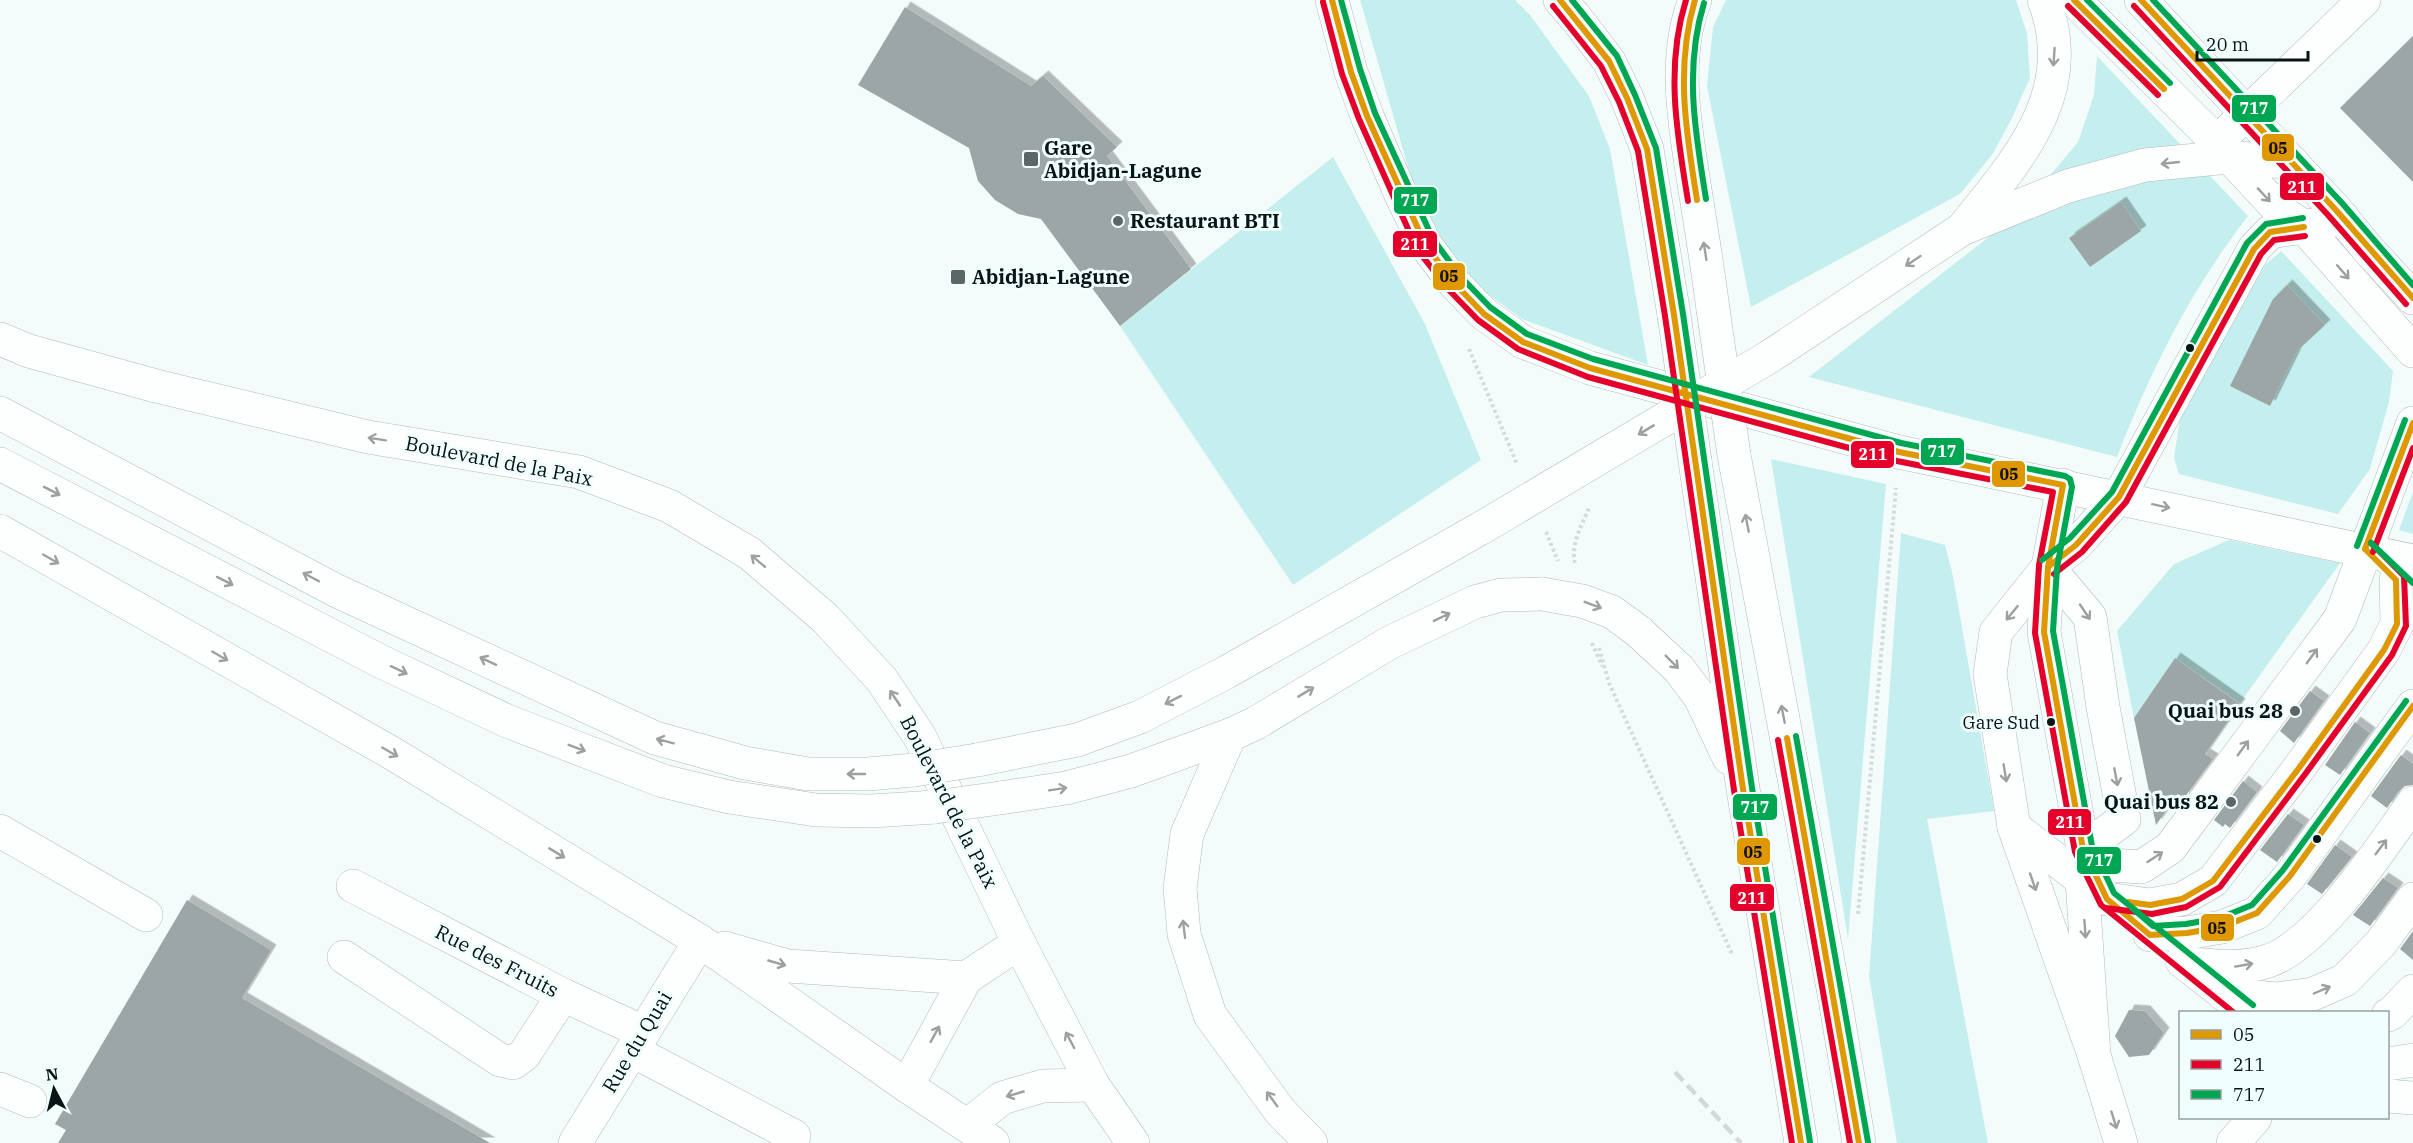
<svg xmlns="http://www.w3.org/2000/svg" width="2413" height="1143" viewBox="0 0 2413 1143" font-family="'IBM Plex Serif',serif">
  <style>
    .green { fill: #c4efee }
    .building { fill: #9ca6a6; filter: url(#shadow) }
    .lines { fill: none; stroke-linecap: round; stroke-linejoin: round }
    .minor-casing { stroke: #b1bbba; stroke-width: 34 }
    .major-casing { stroke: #b1bbba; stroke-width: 34 }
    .path { stroke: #d7dada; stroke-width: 4; stroke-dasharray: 3 3; stroke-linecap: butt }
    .minor { stroke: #fdfffe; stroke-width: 33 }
    .major { stroke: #fdfffe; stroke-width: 33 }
    .rail { stroke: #d5d8d8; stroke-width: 4.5; stroke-dasharray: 12 6; stroke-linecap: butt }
    .major-bridge-casing { stroke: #b1bbba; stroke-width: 34; stroke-linecap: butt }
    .major-bridge { stroke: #fdfffe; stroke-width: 33 }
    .bus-1-casing { stroke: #f0fffe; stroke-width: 10 }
    .bus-2-casing { stroke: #f0fffe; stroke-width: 10 }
    .bus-3-casing { stroke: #f0fffe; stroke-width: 10 }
    .bus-1 { stroke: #df9802; stroke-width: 6 }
    .bus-2 { stroke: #e4002b; stroke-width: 6 }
    .bus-3 { stroke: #00a651; stroke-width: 6 }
    .oneway { stroke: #9ba1a1 }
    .poi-dot { fill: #5b6666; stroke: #f0fffe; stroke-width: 2 }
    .bus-dot { fill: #081515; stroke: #f0fffe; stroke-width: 2 }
    .labels { text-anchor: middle; stroke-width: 6; stroke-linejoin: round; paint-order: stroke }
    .bus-label { font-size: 18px; fill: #081515; stroke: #f0fffe; text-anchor: end }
    .poi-label { font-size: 20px; font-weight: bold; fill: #081515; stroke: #f0fffe; text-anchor: start }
    .street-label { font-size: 20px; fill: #081515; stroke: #f0fffe }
    .line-badge { stroke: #f0fffe; stroke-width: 2 }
    .badge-label { font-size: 16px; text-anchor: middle; font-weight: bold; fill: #fff }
    .pale-badge-label { font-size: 16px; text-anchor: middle; font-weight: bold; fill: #111 }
  </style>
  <defs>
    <filter id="shadow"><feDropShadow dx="5.5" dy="-5.5" stdDeviation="0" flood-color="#0004"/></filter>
  </defs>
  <rect width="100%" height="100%" fill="#f4fcfb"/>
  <g class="green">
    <polygon points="1360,0 1515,0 1530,15 1589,96 1610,149 1648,365 1522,319 1464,277 1416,195"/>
    <polygon points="1726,0 2016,0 2027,33 2030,78 2012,118 1992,155 1960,194 1751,307 1707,86 1713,27"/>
    <path d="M 2097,56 L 2248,216 C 2189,293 2152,368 2117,457 L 1809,377 L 2017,215 L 2078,142 L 2094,95 Z"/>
    <polygon points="1333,157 1425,324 1481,460 1293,585 1120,326"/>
    <polygon points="2281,251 2393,371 2389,402 2370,469 2338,514 2179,474 2174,458 2181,413 2265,265"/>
    <polygon points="1771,459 1886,484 1848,939"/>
    <polygon points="2413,492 2413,534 2399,530"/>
    <polygon points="1901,533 1945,545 1953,576 1994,811 1927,819 1988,1143 1897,1143 1869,976"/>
    <polygon points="2229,540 2340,563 2240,703 2175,658 2134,718 2117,631 2174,564"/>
  </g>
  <g class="building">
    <polygon points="905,7 1031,86 1043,76 1117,147 1107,156 1191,269 1120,326 1041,219 1018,214 995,200 978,181 969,148 858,85"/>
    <polygon points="2413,36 2413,182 2340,108"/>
    <polygon points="2121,202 2141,231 2090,267 2069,238"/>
    <polygon points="2287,285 2325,325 2297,351 2270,406 2230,386 2273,299"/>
    <polygon points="2175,658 2240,704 2205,754 2213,759 2184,798 2178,794 2156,825 2134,718"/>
    <polygon points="2310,691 2324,701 2294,743 2280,731"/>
    <polygon points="2355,722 2370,733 2340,775 2325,765"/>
    <polygon points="2401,755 2413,764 2413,785 2405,786 2398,792 2387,808 2371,796"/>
    <polygon points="2243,781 2257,792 2230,828 2225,824 2223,827 2214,820"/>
    <polygon points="2288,814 2304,825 2277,862 2260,850"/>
    <polygon points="2335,845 2352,857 2322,894 2307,884"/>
    <polygon points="2383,878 2398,888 2370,926 2353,915"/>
    <polygon points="187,900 271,950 242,998 490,1143 58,1143 66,1130 55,1124"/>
    <polygon points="2413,931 2413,960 2400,949"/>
    <polygon points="2129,1010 2145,1011 2164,1033 2149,1055 2129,1057 2115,1036"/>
  </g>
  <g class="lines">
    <defs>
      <g id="minor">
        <polyline points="2216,143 2364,0"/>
        <polyline points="2063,485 2048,567 2044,632 2083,849 2082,880 2094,1055 2121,1143"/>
        <polyline points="2048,567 2090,617 2103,707 2124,819 2083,849"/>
        <polyline points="2014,827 2095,890"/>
        <polyline points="0,831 146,915"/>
        <polyline points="2083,849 2111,865 2141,867 2170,848 2340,619 2413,423"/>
        <polyline points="353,886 563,995 643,1032"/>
        <polyline points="2107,899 2150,905 2182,899 2213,881 2299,768 2384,650 2397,624 2396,580"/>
        <polyline points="2150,935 2187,933 2222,927 2257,913 2290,876 2413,706"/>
        <polyline points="344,957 500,1060 513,1063 524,1055 563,995"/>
        <polyline points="2182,961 2247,1012"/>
        <path d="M 2186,963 C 2213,966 2241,970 2268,961 C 2319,944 2382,847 2413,803"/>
        <polyline points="2223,994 2276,999 2313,994 2345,980 2381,943 2413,899"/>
        <polyline points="2388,1015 2392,1013 2413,991"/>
        <polyline points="633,1051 794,1136"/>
        <polyline points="2094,1055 2014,827 1990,674 1996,632 2048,567 2076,545 2119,497 2254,249 2270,232 2304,227 2343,218"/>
        <polyline points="2388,1064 2413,1060"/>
        <polyline points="0,1089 30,1101"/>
        <polyline points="2388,1096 2413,1098"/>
        <polyline points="575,1143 700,941"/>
        <polyline points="2233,1143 2255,1118"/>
      </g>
      <g id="major">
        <polyline points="1332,0 1351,72 1367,116 1401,195 1425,244 1454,283 1484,314 1523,342 1590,368 1899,452 2413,561"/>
        <polyline points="1560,0 1576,18 1609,61 1627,98 1647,149 1674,315"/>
        <path d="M 1695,0 C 1671,60 1686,133 1696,196 C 1702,233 1708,271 1713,309"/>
        <polyline points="2074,0 2204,129 2280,211 2304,227 2413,351"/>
        <polyline points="2141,0 2335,209 2367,248 2413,298"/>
        <path d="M 1963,228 C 2017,160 2080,93 2044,0"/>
        <polyline points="0,339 29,351 156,386 368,437 579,472 669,506 749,553 825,618 882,680 920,737 1019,943 1093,1085 1133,1143"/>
        <polyline points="1769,357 1962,229 2068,186 2145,165 2229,157 2293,163"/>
        <polyline points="0,413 337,591 655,738 745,763 808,774 868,774 914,770"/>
        <polyline points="1734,455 1835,999 1859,1143"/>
        <polyline points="1695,461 1743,789 1801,1143"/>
        <polyline points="0,464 382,662 507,721 663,781 729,797 816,810 872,811 935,807"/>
        <polyline points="0,531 390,752 700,941 907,1086 993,1143"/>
        <polyline points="1638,631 1679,669 1700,697 1729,758"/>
        <polyline points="1230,735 1187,834 1180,888 1184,934 1210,1015 1280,1111 1311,1143"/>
        <polyline points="977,760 1077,740 1140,717 1225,673 1483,527"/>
        <polyline points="1000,798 1066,788 1131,771 1230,735 1256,723 1389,643 1475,602 1501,595 1542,594"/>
        <polyline points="725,948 788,966 966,978 1019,943"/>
        <polyline points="907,1086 966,978"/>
        <polyline points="968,1125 1002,1098 1043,1086 1093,1085"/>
      </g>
    </defs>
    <use href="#minor" class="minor-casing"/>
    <use href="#major" class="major-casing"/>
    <g class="path">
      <polyline points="1469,349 1517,464"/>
      <polyline points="1546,532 1558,561"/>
      <path d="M 1575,563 C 1570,545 1583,522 1590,506"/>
      <polyline points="1592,643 1602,666"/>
      <polyline points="1599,648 1609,683 1732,954"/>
      <polyline points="1858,914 1896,488"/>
    </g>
    <use href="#minor" class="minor"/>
    <use href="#major" class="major"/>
    <polyline class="rail" points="1675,1072 1741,1143"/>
    <defs>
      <g id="major-bridge">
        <polyline points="1713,309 1734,455"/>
        <polyline points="1674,315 1695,461"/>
        <polyline points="1483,527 1769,357"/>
        <polyline points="1542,594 1582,601 1612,612 1638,631"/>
        <polyline points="914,770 977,760"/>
        <polyline points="935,807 1000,798"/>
      </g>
    </defs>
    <use href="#major-bridge" class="major-bridge-casing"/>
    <use href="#major-bridge" class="major-bridge"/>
    <defs>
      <g id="bus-1">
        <polyline points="1332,0 1351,72 1367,116 1425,244 1454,283 1484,314 1523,342 1590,368 1899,452 2063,485 2048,567 2044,632 2083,849 2107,899 2150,935 2187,933 2222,927 2257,913 2290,876 2413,706"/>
        <polyline points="1560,0 1609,61 1627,98 1647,149 1674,315 1743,789 1801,1143"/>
        <path d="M 1695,0 C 1675,67 1686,132 1697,200"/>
        <polyline points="2074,0 2164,89"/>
        <polyline points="2141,0 2335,209 2413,298"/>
        <polyline points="2365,549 2413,423"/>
        <polyline points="2048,567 2076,545 2119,497 2254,249 2270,232 2304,227"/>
        <polyline points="1787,738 1859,1143"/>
        <polyline points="2128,902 2150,905 2182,899 2213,881 2299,768 2384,650 2397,624 2396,580 2365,549"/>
      </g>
      <g id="bus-2">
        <path d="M 1686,0 C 1665,67 1677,134 1688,201"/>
        <polyline points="1323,2 1342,74 1359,119 1417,249 1447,288 1478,320 1518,349 1588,377 1897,461 2053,492 2039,565 2035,633 2075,852 2101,905 2233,1012"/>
        <polyline points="1553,6 1601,66 1619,102 1638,151 1665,316 1734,790 1792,1143"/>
        <polyline points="2068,6 2158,95"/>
        <polyline points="2134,6 2328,215 2406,304"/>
        <polyline points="2373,552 2413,448"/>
        <polyline points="2054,574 2082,552 2126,502 2261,254 2274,240 2305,236"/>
        <polyline points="1778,740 1850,1143"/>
        <polyline points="2106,908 2152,914 2186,907 2220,887 2306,773 2392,655 2406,626 2404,576 2371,543"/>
      </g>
      <g id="bus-3">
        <polyline points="1341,0 1360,69 1375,113 1433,239 1461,277 1490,307 1527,334 1593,359 1901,443 2065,476 2070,479 2072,487 2057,568 2053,631 2092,846 2114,893 2253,1005"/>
        <polyline points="1572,0 1617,56 1635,95 1656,148 1683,314 1752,788 1810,1142"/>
        <polyline points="2087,0 2170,83"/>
        <polyline points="2153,0 2342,203 2413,285"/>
        <path d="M 1704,3 C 1684,68 1695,132 1706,199"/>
        <polyline points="2371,543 2413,583"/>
        <polyline points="2357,546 2405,420"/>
        <polyline points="2042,560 2070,538 2112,492 2247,243 2266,224 2303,218"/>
        <polyline points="1796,736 1868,1142"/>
        <polyline points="2132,908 2153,926 2186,924 2220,918 2252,905 2283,870 2406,701"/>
      </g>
    </defs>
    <use href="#bus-1" class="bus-1-casing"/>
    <use href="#bus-2" class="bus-2-casing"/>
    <use href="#bus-3" class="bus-3-casing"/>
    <use href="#bus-1" class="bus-1"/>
    <use href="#bus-2" class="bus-2"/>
    <use href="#bus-3" class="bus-3"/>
  </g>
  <defs><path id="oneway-shaft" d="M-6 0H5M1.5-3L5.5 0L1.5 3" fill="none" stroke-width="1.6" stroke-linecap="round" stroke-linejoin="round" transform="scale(1.5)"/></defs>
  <g class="oneway">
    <use href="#oneway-shaft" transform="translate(2054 57) rotate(94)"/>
    <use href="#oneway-shaft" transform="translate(2170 163) rotate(174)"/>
    <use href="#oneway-shaft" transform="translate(2264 195) rotate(47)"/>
    <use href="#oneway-shaft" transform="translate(1705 251) rotate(-99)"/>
    <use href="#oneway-shaft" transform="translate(1913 261) rotate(146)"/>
    <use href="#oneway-shaft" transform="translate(2343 272) rotate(49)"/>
    <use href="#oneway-shaft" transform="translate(1646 430) rotate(149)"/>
    <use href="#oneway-shaft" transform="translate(377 439) rotate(-171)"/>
    <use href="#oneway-shaft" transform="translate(52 491) rotate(27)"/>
    <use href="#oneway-shaft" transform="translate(2161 506) rotate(12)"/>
    <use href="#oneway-shaft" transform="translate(1747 523) rotate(-101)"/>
    <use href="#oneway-shaft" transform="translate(51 559) rotate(30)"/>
    <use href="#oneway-shaft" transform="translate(758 561) rotate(-140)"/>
    <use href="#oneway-shaft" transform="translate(311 577) rotate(-152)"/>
    <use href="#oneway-shaft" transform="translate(225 581) rotate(27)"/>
    <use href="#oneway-shaft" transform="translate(1593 605) rotate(21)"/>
    <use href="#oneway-shaft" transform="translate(2085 612) rotate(56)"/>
    <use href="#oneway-shaft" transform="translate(2012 613) rotate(129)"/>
    <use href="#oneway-shaft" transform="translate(1442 617) rotate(-26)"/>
    <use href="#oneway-shaft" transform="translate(220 656) rotate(30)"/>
    <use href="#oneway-shaft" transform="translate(2312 656) rotate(-54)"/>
    <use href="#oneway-shaft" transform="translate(488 661) rotate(-155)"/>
    <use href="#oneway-shaft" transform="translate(1672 662) rotate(45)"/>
    <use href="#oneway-shaft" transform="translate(399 670) rotate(25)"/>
    <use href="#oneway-shaft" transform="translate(1306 692) rotate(-31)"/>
    <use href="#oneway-shaft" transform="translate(895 698) rotate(-124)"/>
    <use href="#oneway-shaft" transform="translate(1173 700) rotate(153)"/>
    <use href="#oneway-shaft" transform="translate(1783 714) rotate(-101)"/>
    <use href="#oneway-shaft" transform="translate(665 741) rotate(-165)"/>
    <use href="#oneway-shaft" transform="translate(577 748) rotate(21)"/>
    <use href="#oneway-shaft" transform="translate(2243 748) rotate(-54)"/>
    <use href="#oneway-shaft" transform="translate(390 752) rotate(30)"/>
    <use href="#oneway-shaft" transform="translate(2005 773) rotate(81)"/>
    <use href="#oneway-shaft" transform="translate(856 774) rotate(-180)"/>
    <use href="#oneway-shaft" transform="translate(2116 777) rotate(79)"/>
    <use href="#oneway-shaft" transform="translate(1058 789) rotate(-9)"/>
    <use href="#oneway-shaft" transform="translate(2381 847) rotate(-53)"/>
    <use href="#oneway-shaft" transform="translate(557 853) rotate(31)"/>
    <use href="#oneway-shaft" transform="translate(2155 857) rotate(-33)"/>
    <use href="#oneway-shaft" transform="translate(2033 882) rotate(71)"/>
    <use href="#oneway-shaft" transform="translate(1184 929) rotate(-97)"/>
    <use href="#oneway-shaft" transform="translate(2085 929) rotate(86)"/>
    <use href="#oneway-shaft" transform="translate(777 963) rotate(16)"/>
    <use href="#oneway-shaft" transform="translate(2244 965) rotate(-10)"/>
    <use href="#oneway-shaft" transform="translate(2322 990) rotate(-23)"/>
    <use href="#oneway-shaft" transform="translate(935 1034) rotate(-61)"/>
    <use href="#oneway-shaft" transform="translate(1070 1040) rotate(-118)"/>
    <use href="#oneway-shaft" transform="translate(1015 1094) rotate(164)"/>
    <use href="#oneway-shaft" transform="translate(1272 1099) rotate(-126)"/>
    <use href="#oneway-shaft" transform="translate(2114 1120) rotate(73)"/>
  </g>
  <g class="poi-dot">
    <rect x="1023" y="151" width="16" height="16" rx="3"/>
    <circle cx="1118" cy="221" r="6"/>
    <rect x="950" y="269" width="16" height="16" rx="3"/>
    <circle cx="2295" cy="711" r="6"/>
    <circle cx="2231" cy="802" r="6"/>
  </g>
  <g class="bus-dot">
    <circle cx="2190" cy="348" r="5"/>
    <circle cx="2051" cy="722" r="5"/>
    <circle cx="2317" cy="839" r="5"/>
  </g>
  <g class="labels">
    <g class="bus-label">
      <text x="2040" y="729">Gare Sud</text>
    </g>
    <g class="poi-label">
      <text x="1044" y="155">Gare<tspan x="1044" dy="23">Abidjan-Lagune</tspan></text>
      <text x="1130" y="228">Restaurant BTI</text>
      <text x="972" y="284">Abidjan-Lagune</text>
      <text x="2283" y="718" text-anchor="end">Quai bus 28</text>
      <text x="2219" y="809" text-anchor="end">Quai bus 82</text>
    </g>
    <g class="street-label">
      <text transform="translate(499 461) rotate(11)" y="7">Boulevard de la Paix</text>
      <text transform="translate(949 802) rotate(63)" y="7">Boulevard de la Paix</text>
      <text transform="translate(497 961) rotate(27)" y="7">Rue des Fruits</text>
      <text transform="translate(637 1042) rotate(-59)" y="7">Rue du Quai</text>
    </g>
  </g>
  <g class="line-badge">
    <rect x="2231" y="94" width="46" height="29" rx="6" fill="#00a651"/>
    <rect x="2261" y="133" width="34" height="29" rx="6" fill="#df9802"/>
    <rect x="2279" y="172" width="46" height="29" rx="6" fill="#e4002b"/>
    <rect x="1393" y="186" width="45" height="29" rx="6" fill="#00a651"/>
    <rect x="1392" y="230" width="46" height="28" rx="6" fill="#e4002b"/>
    <rect x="1432" y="262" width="34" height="29" rx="6" fill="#df9802"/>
    <rect x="1920" y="437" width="45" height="29" rx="6" fill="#00a651"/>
    <rect x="1850" y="440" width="45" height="29" rx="6" fill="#e4002b"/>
    <rect x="1991" y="460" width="35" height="28" rx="6" fill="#df9802"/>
    <rect x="1732" y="793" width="46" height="28" rx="6" fill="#00a651"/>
    <rect x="2047" y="808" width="45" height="28" rx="6" fill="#e4002b"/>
    <rect x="1736" y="837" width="35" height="29" rx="6" fill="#df9802"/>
    <rect x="2076" y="846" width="46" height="29" rx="6" fill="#00a651"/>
    <rect x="1729" y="883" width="46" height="29" rx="6" fill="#e4002b"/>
    <rect x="2200" y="913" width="35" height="29" rx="6" fill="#df9802"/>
  </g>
  <g class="badge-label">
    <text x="2254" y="114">717</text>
    <text x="2302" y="193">211</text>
    <text x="1415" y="206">717</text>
    <text x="1415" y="250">211</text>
    <text x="1942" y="457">717</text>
    <text x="1873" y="460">211</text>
    <text x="1755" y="813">717</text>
    <text x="2070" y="828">211</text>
    <text x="2099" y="866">717</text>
    <text x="1752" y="904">211</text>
  </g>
  <g class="pale-badge-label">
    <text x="2278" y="154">05</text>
    <text x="1449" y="282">05</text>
    <text x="2009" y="480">05</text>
    <text x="1753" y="858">05</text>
    <text x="2217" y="934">05</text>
  </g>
  <rect x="2179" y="1011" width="210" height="108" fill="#f0fffe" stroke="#93a1a1" stroke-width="1.5"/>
  <rect x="2191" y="1030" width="30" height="9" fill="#df9802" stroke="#93a1a1" stroke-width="1.5"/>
  <text x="2233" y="1041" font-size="18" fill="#081515">05</text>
  <rect x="2191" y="1060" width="30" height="9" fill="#e4002b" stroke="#93a1a1" stroke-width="1.5"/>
  <text x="2233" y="1071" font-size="18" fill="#081515">211</text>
  <rect x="2191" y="1090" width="30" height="9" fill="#00a651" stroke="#93a1a1" stroke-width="1.5"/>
  <text x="2233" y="1101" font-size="18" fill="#081515">717</text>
  <g transform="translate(54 1089) rotate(353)" stroke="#f0fffe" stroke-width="4.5" paint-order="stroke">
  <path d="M0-4.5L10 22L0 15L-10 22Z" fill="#081515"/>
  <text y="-9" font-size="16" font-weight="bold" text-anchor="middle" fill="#081515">N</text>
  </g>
  <path d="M2197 51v9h111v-9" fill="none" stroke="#081515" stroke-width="3"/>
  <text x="2206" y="51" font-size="18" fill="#081515" stroke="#f0fffe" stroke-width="4.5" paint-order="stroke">20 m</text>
</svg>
